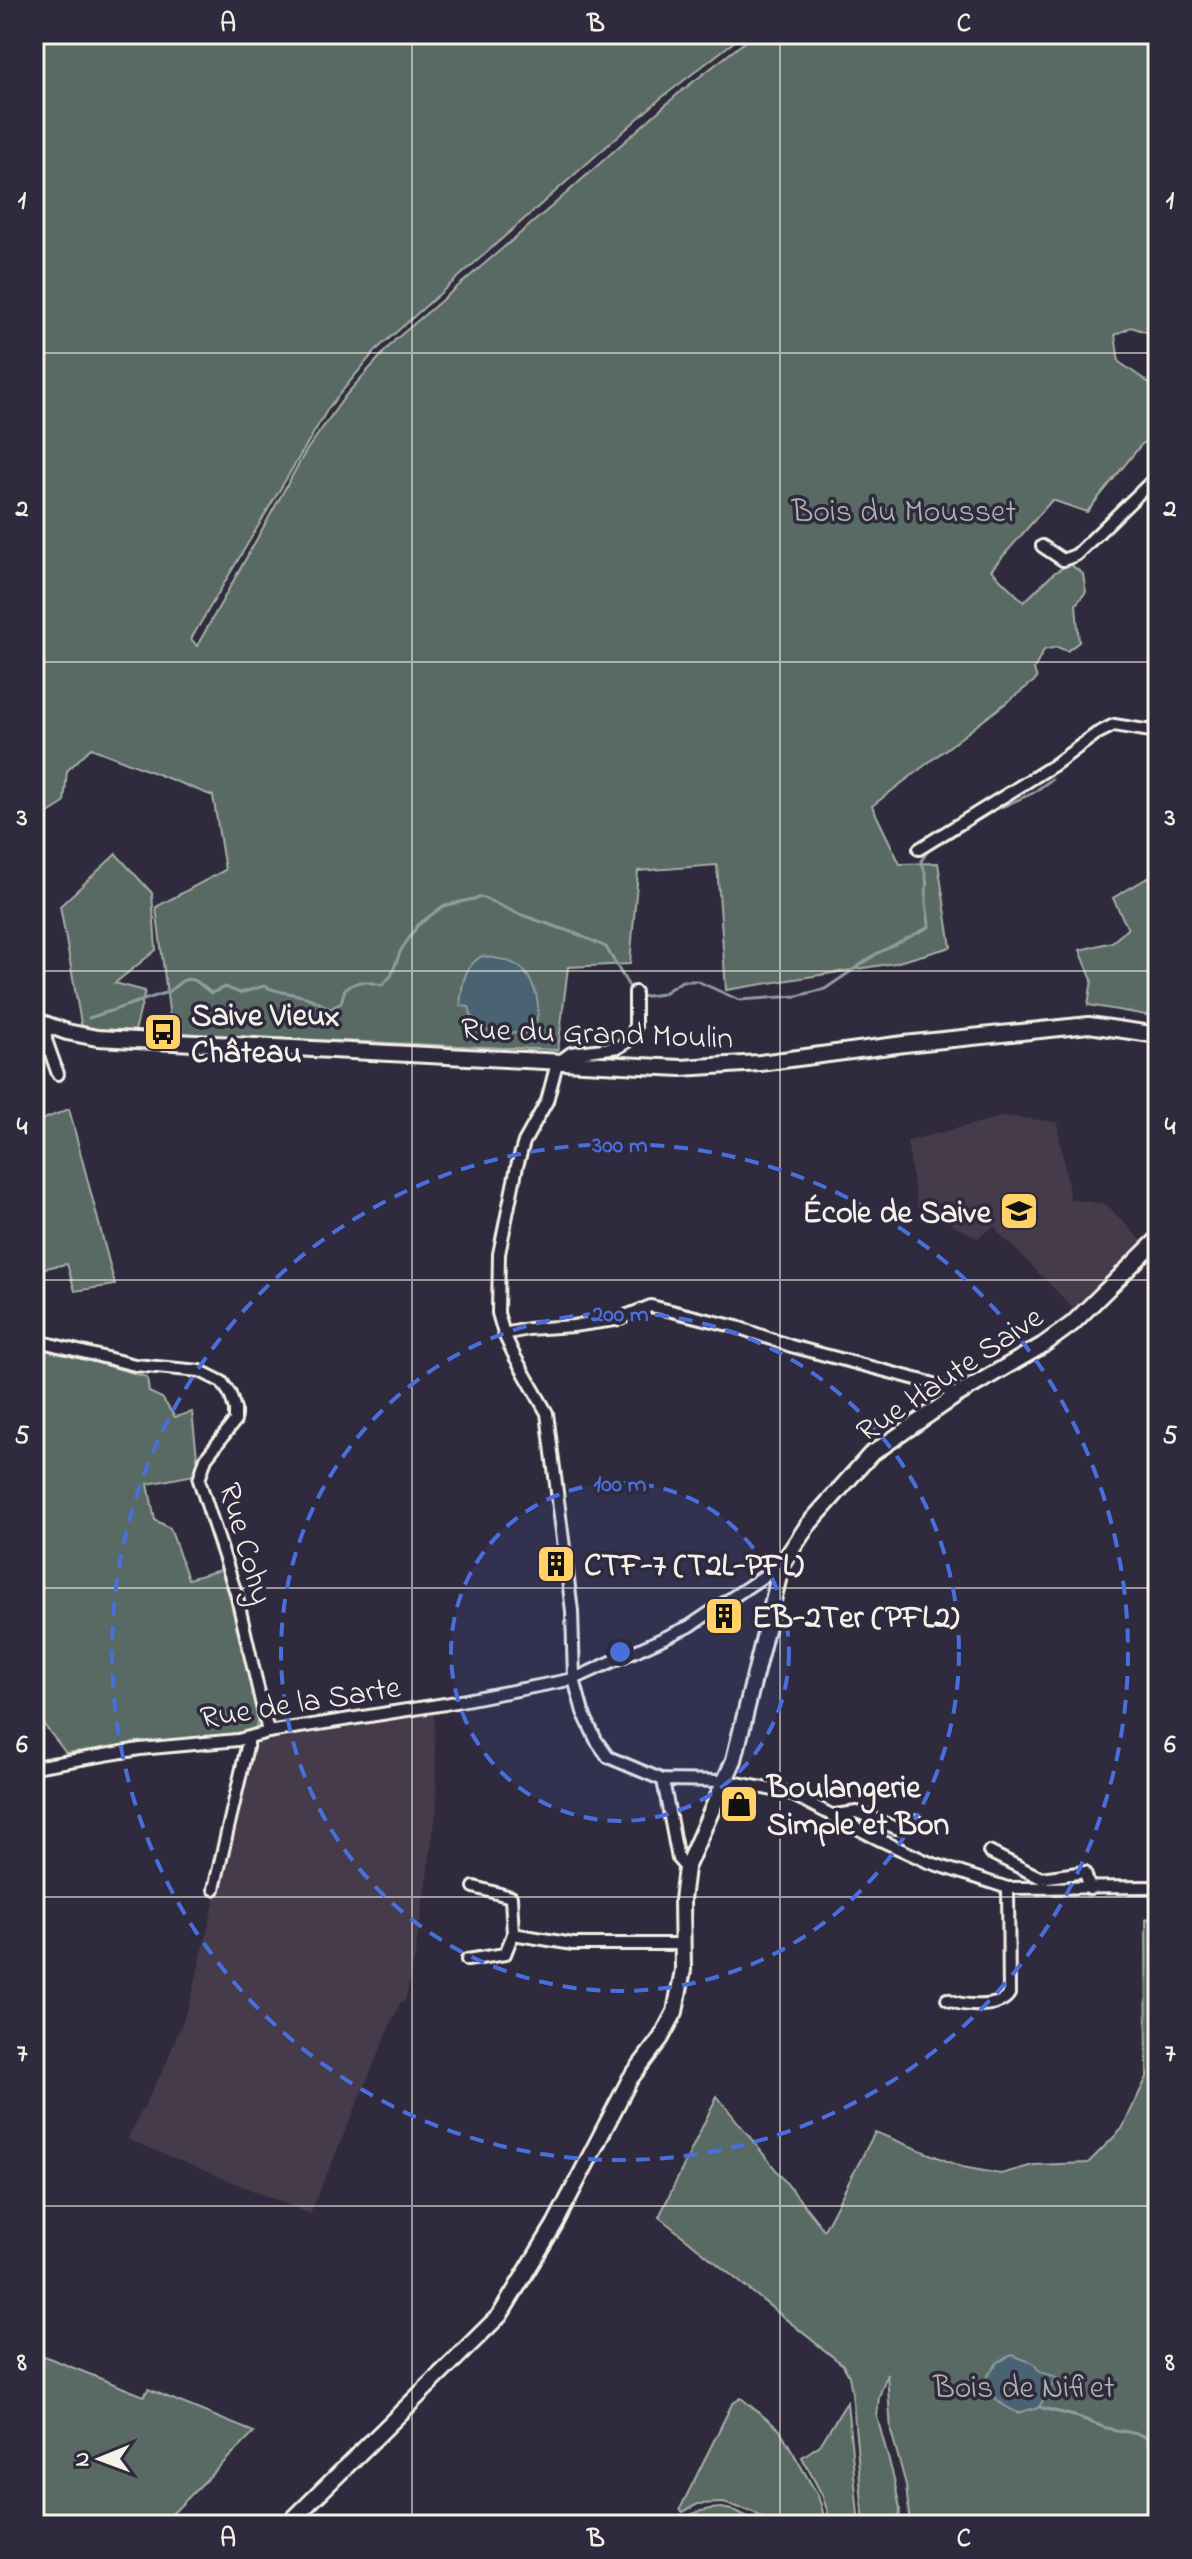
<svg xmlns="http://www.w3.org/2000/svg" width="1192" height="2559" viewBox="0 0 1192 2559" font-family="'Indie Flower',sans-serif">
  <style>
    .built { fill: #443a4b }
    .green { fill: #596b63; stroke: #a6aea6; stroke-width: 2; fill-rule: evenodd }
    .water { fill: #4a6372; stroke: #8e9ca1; stroke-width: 2 }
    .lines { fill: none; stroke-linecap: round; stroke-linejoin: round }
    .stream { stroke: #8e9ca1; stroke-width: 3 }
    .street-casing { stroke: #f4f1e8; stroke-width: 16 }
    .secondary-casing { stroke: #f4f1e8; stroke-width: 20 }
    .street { stroke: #2f2a3d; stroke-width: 10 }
    .secondary { stroke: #2f2a3d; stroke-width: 14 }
    .grid { fill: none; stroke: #f4f1e8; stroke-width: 2; stroke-opacity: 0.55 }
    .ring { fill: none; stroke: #486fdb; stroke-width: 4; stroke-dasharray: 14 10 }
    .labels { text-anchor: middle; stroke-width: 7; stroke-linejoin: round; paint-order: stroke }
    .park-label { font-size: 32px; fill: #aeb5ac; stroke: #2f2a3d }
    .poi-label { font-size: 32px; font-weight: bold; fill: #f4f1e8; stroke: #2f2a3d; text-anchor: start }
    .street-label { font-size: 32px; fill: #f4f1e8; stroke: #2f2a3d }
    .centre { fill: #486fdb; stroke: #2f2a3d; stroke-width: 4 }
    .ring-label { font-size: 24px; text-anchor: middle; font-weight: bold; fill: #486fdb; stroke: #2f2a3d; stroke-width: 7; stroke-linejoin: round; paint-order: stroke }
    .neatline { fill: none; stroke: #f4f1e8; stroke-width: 3 }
    .grid-label { font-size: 26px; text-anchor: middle; font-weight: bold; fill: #f4f1e8 }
  </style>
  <rect width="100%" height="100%" fill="#2f2a3d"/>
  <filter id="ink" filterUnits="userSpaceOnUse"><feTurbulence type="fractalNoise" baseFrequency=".0125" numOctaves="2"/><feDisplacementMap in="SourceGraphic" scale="16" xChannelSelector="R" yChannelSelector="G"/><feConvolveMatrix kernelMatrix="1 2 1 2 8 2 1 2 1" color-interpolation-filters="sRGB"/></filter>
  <g filter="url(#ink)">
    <g class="built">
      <polygon points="1005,1116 1057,1122 1070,1199 1106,1204 1143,1242 1073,1308 998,1232 995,1226 978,1238 917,1207 907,1141"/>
      <polygon points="434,1712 437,1808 415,1957 405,2001 400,2003 310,2214 127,2139 166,2064 191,1999 250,1750 257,1739"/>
    </g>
    <g class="green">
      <path d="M 34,34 L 744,34 L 660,99 L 375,351 L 329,407 L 191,639 L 197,646 L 306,451 L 346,395 L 395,340 L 551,207 L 680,92 L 755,34 L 1158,34 L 1158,336 L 1131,327 L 1115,335 L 1119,362 L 1158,389 L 1158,431 L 1140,446 L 1087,512 L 1052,500 L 991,570 L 1024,602 L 1055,572 L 1070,564 L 1083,574 L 1086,592 L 1076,604 L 1079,642 L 1067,651 L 1057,647 L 1044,650 L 1034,669 L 1037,679 L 872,806 L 900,864 L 938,863 L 951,947 L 895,963 L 726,990 L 717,865 L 638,871 L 630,964 L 568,967 L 558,1050 L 172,1034 L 156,907 L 225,870 L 213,796 L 91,748 L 67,771 L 64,803 L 34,822 ZM 482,956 L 498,1030 L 479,1030 L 469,1006 L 461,1006 C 462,986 463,967 482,956 Z"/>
      <polygon points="116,854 152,893 156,950 115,983 145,991 135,1031 82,1029 60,906"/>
      <polygon points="1158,872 1158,1017 1088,1005 1092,980 1080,950 1112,942 1128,929 1113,898"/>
      <polygon points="69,1109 115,1285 75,1291 67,1264 34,1270 34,1123"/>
      <polygon points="34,1345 147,1377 149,1392 162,1398 175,1417 192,1412 199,1474 148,1484 155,1520 170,1528 188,1579 224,1569 258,1715 256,1727 247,1732 66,1753 34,1712"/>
      <polygon points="1158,1918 1158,2306 1151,2323 1152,2344 1158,2346 1158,2525 910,2525 906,2485 891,2431 887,2374 879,2397 877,2417 894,2479 900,2509 899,2525 864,2525 852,2392 849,2376 843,2365 659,2217 717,2096 824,2230 875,2132 962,2167 1001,2174 1033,2165 1088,2163 1122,2129 1147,2077 1146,1919"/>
      <polygon points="34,2352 144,2396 148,2389 254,2432 161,2525 34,2525"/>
      <polygon points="741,2398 780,2430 818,2496 827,2525 774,2525 751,2511 723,2503 698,2504 683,2512 680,2509 732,2404"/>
      <polygon points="847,2402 859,2525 832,2525 822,2495 802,2457 820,2445"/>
      <path d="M 722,2508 L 736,2511 L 764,2525 L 675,2525 C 689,2513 703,2509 722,2508 Z"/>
    </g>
    <g class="water">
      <path d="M 482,956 C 495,958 514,960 524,971 C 538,987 547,1023 524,1033 L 476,1030 L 469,1007 L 460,1006 C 462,986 463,967 482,956 Z"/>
      <path d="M 1012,2355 L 1033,2363 L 1040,2372 L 1057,2377 L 1039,2407 L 1018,2413 C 1001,2405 990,2397 986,2378 L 998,2362 Z"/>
    </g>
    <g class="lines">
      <g class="stream">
        <path d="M 640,997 L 662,994 L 682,981 L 697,981 L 739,1000 L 797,996 L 825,989 L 876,954 L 929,927 C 929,917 926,909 926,900 C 926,880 929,882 921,861 L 927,852 L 995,810 L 1033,793 L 1052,779"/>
        <path d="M 89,1018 L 168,992 L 182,981 L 188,979 L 196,981 L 211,993 L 225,987 L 240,993 L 264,986 C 276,993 297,993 311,999 C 318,1001 323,1006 330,1009 L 341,1003 L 345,989 C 360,979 365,981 382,985 L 391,976 L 401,950 L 418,925 L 443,906 L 482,897 L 516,913 L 577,934 L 606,947 L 631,990"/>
        <polyline points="1039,2407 1078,2417 1106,2428 1138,2434 1158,2442"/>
      </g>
      <defs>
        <g id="street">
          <polyline points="1042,546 1063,560 1076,555 1158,475"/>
          <polyline points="919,849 1054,765 1096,734 1114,725 1151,731 1158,723"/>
          <polyline points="635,992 635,1028 629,1041 619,1047 571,1053 557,1063 547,1101 524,1142 517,1166 499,1254 498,1313 504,1334 515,1357 547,1413 572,1611 574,1679 583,1712 596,1740 608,1757 663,1780 727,1781 789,1793 878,1839 928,1862 1008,1888 1158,1887"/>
          <polyline points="46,1026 46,1040 58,1074"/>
          <polyline points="504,1334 528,1329 573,1326 615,1320 651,1306 737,1327 791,1346 931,1383 957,1395"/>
          <polyline points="34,1340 135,1365 200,1371 222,1382 230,1394 235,1409 235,1421 206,1458 199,1480 236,1593 268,1732"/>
          <polyline points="34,1767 140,1749 238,1740 268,1732 445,1704 574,1679 690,1626 782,1564"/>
          <polyline points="663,1780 678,1859 686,1868"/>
          <polyline points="834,1815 857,1812 896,1828 916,1821"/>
          <polyline points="989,1852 1041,1878 1085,1872 1090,1889"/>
          <polyline points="214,1889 249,1738"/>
          <polyline points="513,1934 573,1944 683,1944"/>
          <polyline points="467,1960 505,1954 513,1934 511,1897 474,1887"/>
          <path d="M 947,1999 C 962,2007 1000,2009 1009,1994 L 1008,1888"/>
        </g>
        <g id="secondary">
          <polyline points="34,1020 67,1032 97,1038 681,1068 760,1063 904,1044 1089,1025 1158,1035"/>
          <polyline points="287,2525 500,2315 555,2224 630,2079 661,2038 675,2012 683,1970 682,1900 686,1868 734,1760 782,1564 808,1525 870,1455 957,1395 1043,1345 1072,1324 1158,1239"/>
        </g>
      </defs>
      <use href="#street" class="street-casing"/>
      <use href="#secondary" class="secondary-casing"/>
      <use href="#street" class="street"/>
      <use href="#secondary" class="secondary"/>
    </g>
  </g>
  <path class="grid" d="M 412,34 L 412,2525M 780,34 L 780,2525M 34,353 L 1158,353M 34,662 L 1158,662M 34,971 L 1158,971M 34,1280 L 1158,1280M 34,1588 L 1158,1588M 34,1897 L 1158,1897M 34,2206 L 1158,2206"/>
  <circle cx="620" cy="1652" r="169" fill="#486fdb" fill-opacity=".12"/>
  <g class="ring">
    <circle cx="620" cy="1652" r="169"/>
    <circle cx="620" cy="1652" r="339"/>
    <circle cx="620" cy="1652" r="508"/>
  </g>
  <defs>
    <symbol id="bus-square" viewBox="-11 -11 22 22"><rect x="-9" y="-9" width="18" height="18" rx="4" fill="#ffd166" stroke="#2f2a3d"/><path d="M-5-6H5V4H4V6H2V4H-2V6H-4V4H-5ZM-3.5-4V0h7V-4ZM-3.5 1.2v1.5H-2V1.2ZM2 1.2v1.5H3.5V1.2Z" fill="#111"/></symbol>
    <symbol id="school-square" viewBox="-11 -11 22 22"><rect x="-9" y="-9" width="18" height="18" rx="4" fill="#ffd166" stroke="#2f2a3d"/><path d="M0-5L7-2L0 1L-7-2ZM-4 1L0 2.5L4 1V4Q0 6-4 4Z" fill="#111"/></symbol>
    <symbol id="building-square" viewBox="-11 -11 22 22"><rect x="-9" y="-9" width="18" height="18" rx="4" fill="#ffd166" stroke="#2f2a3d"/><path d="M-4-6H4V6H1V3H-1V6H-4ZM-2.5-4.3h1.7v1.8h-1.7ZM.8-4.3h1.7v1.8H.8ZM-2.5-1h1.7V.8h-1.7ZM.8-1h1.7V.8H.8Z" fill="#111"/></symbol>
    <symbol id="shop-square" viewBox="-11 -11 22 22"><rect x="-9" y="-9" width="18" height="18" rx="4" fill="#ffd166" stroke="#2f2a3d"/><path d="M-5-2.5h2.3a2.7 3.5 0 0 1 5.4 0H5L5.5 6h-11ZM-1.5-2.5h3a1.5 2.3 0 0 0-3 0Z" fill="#111"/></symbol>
  </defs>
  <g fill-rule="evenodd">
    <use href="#bus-square" x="141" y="1010" width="44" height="44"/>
    <use href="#school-square" x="997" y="1189" width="44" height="44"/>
    <use href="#building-square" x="534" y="1542" width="44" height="44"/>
    <use href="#building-square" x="702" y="1594" width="44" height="44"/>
    <use href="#shop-square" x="717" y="1782" width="44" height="44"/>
  </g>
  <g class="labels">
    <g class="park-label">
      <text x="904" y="521">Bois du Mousset</text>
      <text x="1024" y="2397">Bois de Nifiet</text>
    </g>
    <g class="poi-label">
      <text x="191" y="1025">Saive Vieux<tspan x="191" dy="37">Château</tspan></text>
      <text x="991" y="1222" text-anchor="end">École de Saive</text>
      <text x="584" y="1575">CTF-7 (T2L-PFL)</text>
      <text x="752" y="1627">EB-2Ter (PFL2)</text>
      <text x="767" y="1797">Boulangerie<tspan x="767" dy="37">Simple et Bon</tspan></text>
    </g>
    <g class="street-label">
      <text transform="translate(597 1032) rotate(2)" y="11">Rue du Grand Moulin</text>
      <text transform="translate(949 1373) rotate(-34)" y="11">Rue Haute Saive</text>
      <text transform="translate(247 1543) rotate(74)" y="11">Rue Cohy</text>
      <text transform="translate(300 1701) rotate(-9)" y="11">Rue de la Sarte</text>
    </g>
  </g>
  <circle cx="620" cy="1652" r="12" class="centre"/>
  <g class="ring-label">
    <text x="620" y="1152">300 m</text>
    <text x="620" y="1321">200 m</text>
    <text x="620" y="1491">100 m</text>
  </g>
  <rect width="1192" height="2559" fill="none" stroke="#2f2a3d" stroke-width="88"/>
  <g transform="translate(100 2459) rotate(269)" stroke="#2f2a3d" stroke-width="6" paint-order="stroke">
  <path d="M0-6L14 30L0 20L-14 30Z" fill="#f4f1e8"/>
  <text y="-12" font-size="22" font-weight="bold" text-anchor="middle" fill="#f4f1e8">N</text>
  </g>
  <rect x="44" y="44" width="1104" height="2471" class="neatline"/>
  <g class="grid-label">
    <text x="228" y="31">A</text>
    <text x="596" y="31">B</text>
    <text x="964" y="31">C</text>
    <text x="22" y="208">1</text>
    <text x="1170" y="208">1</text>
    <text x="22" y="516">2</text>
    <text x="1170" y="516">2</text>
    <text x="22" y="825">3</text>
    <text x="1170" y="825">3</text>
    <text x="22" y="1134">4</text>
    <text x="1170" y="1134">4</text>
    <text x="22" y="1443">5</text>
    <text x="1170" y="1443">5</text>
    <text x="22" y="1752">6</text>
    <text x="1170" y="1752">6</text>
    <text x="22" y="2061">7</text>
    <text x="1170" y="2061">7</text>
    <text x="22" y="2370">8</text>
    <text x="1170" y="2370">8</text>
    <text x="228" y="2546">A</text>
    <text x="596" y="2546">B</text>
    <text x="964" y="2546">C</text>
  </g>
</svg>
